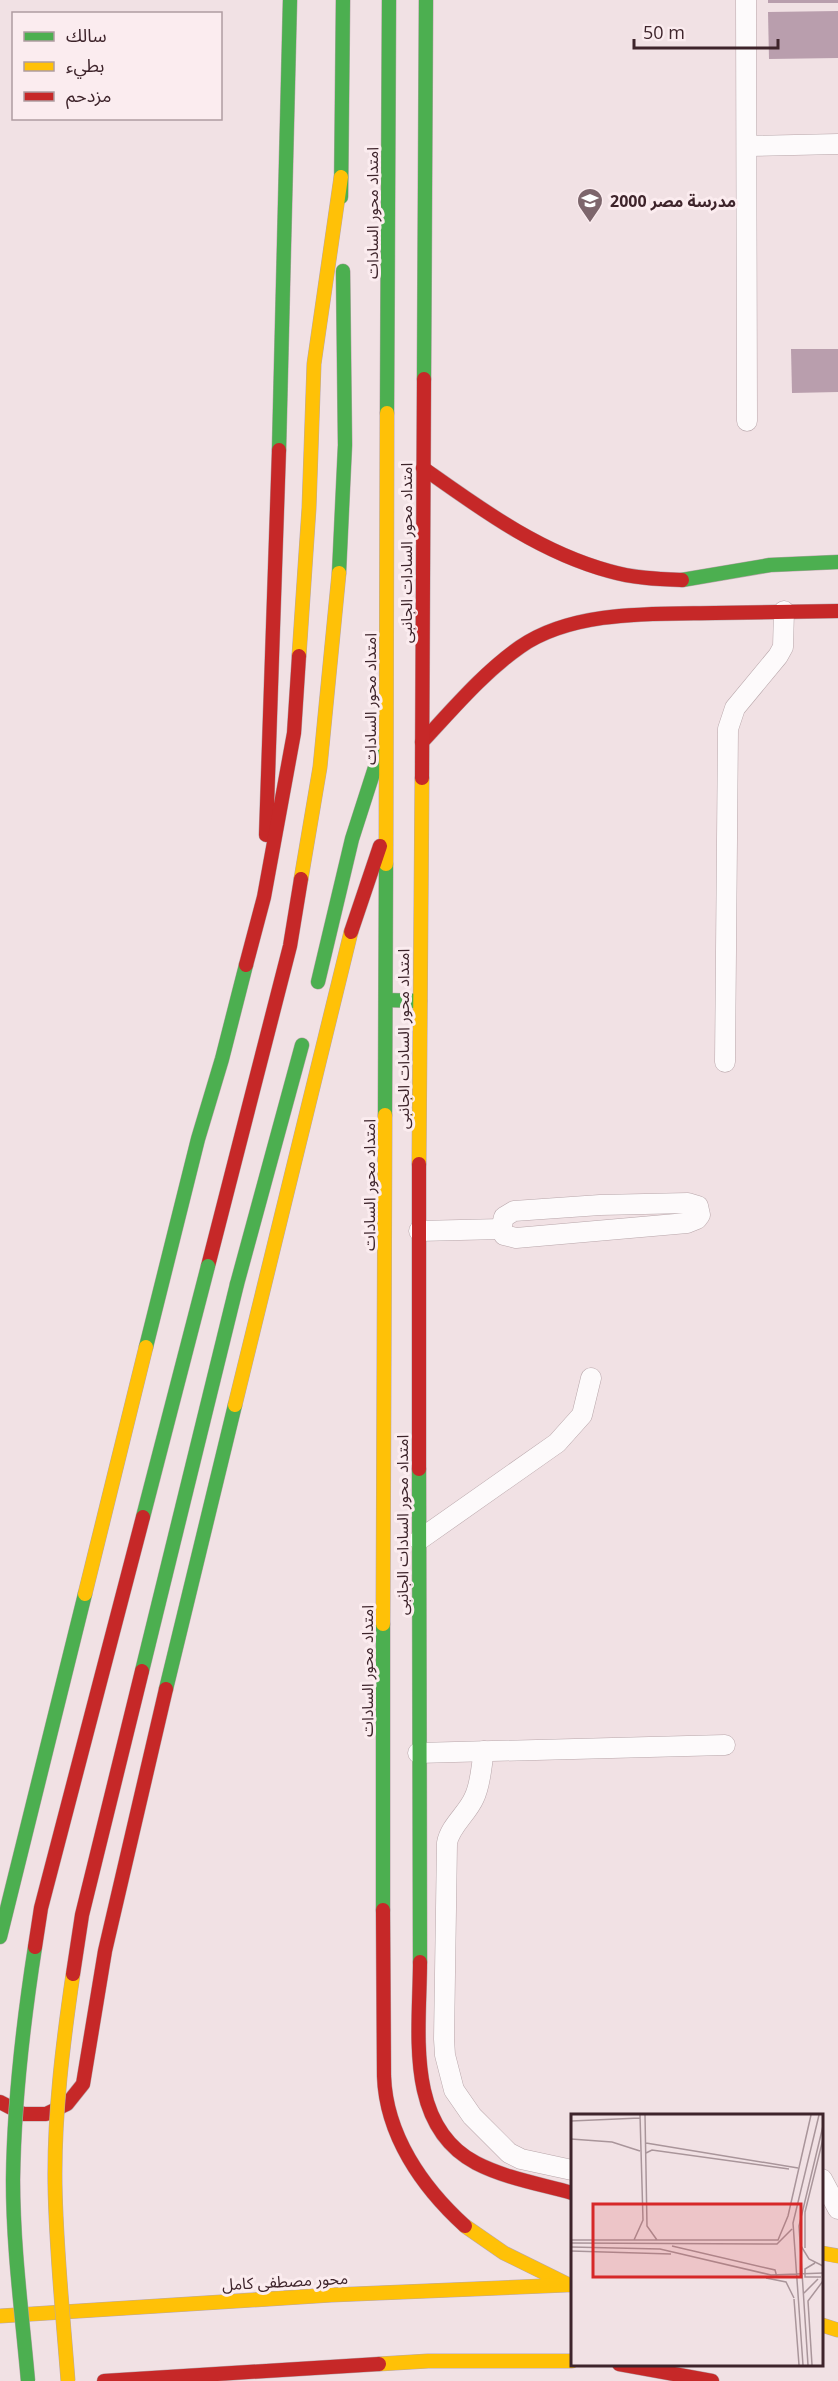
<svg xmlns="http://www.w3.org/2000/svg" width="838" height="2381" viewBox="0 0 838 2381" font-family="'Open Sans','Noto Sans Arabic',sans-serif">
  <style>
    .building { fill: #b99ead }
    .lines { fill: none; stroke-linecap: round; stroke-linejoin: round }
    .street-casing { stroke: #b8a6aa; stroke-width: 21 }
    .fast-casing { stroke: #b8a6aa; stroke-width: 15 }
    .slow-casing { stroke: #b8a6aa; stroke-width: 15 }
    .jam-casing { stroke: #b8a6aa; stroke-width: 15 }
    .street { stroke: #fdfafb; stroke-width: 20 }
    .fast { stroke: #4caf50; stroke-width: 14 }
    .slow { stroke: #ffc107; stroke-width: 14 }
    .jam { stroke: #c62828; stroke-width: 14 }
    .fast-bridge-casing { stroke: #b8a6aa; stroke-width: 15; stroke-linecap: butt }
    .slow-bridge-casing { stroke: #b8a6aa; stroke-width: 15; stroke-linecap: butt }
    .jam-bridge-casing { stroke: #b8a6aa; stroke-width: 15; stroke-linecap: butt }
    .fast-bridge { stroke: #4caf50; stroke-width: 14 }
    .slow-bridge { stroke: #ffc107; stroke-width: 14 }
    .jam-bridge { stroke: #c62828; stroke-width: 14 }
    .labels { text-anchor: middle; stroke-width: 6; stroke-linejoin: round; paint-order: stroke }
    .poi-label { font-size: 16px; font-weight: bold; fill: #3e242b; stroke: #fbecef; text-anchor: start }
    .street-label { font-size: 16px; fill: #3e242b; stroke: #fbecef }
    .inset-road { fill: none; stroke: #a9959a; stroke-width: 1.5 }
    .view { fill: #d62828; fill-opacity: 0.15; stroke: #d62828; stroke-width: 3 }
    .inset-edge { fill: none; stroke: #3e242b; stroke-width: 3 }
  </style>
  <rect width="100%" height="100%" fill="#f1e1e4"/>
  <g class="building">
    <rect x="768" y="0" width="70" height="3"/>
    <polygon points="838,11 838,58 769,59 768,12"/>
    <polygon points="791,349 838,349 838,392 792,393"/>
  </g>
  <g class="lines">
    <defs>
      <g id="street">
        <polyline points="746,0 747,421"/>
        <polyline points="747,146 838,144"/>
        <polyline points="725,1062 728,729 735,708 778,656 783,647 784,611"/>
        <polygon points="688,1203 698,1206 700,1215 697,1219 687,1223 516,1238 504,1235 501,1229 504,1217 514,1211 600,1205"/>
        <polyline points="419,1231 501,1229"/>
        <polyline points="419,1540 557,1443 582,1415 591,1378"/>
        <path d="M 484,1751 C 481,1767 481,1784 474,1798 C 467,1814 450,1826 447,1843 L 444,2039 L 445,2055 L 454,2090 L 472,2116 L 509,2153 L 521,2159 L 572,2170"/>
        <polyline points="418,1753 725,1745"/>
        <polyline points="822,2179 838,2209"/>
      </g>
      <g id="fast">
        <polyline points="341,197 343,0"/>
        <polyline points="424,379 426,0"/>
        <polyline points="387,413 389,0"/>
        <polyline points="279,450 290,0"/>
        <polyline points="339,573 345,445 343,271"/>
        <polyline points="682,580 770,565 838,562"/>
        <polyline points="318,982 352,839 379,755"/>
        <polyline points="386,1000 420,1001"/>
        <polyline points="385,1115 386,864"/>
        <polyline points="237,1284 302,1045"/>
        <polyline points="146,1347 198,1139 222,1059 246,965"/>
        <polyline points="419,1469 420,1962"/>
        <polyline points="166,1689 235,1405"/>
        <polyline points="383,1910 383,1624"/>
        <polyline points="0,1937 85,1594"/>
      </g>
      <g id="slow">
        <polyline points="299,656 309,508 314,364 341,177"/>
        <polyline points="386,864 387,413"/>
        <polyline points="301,879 320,767 339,573"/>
        <polyline points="419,1164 422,778"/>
        <polyline points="235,1405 351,932"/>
        <polyline points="85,1594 146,1347"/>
        <polyline points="383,1624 385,1115"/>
        <polyline points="465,2226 504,2253 569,2285"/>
        <polyline points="822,2253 838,2256"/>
        <polyline points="0,2316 331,2295 566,2285"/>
        <polyline points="822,2325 838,2330"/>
        <polyline points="379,2364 428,2361 572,2361"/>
      </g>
      <g id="jam">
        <path d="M 423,468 C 481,509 539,552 609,571 C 633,578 657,579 682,580"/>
        <path d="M 422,742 C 453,709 483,673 520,647 C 573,610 653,614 715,613 C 756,612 797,612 838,611"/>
        <polyline points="422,778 424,379"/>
        <polyline points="266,835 279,450"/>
        <polyline points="351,932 380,846"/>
        <polyline points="246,965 264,897 294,733 299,656"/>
        <polyline points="208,1266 290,946 301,879"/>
        <polyline points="419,1469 419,1164"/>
        <path d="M 383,1910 L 384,2076 C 386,2135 422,2187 465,2226"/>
        <path d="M 420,1962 C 420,2030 404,2125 476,2163 C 505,2178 540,2184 572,2193"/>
        <polyline points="0,2102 23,2114 46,2114 67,2104 83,2084 105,1951 166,1689"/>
        <polyline points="619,2364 712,2381"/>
        <polyline points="104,2381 379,2364"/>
      </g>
    </defs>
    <use href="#street" class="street-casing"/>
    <use href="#fast" class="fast-casing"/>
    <use href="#slow" class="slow-casing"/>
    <use href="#jam" class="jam-casing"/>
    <use href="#street" class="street"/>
    <use href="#fast" class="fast"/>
    <use href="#slow" class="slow"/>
    <use href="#jam" class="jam"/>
    <defs>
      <g id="fast-bridge">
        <polyline points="143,1517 208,1266"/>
        <polyline points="142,1671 237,1284"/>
        <path d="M 28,2381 C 22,2314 13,2247 13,2180 C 14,2101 23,2024 35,1947"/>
      </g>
      <path id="slow-bridge" d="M 68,2381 C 63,2315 56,2250 55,2184 C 54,2114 63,2043 73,1974"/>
      <g id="jam-bridge">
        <polyline points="35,1947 41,1908 143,1517"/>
        <polyline points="73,1974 82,1915 142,1671"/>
      </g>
    </defs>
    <use href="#fast-bridge" class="fast-bridge-casing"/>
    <use href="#slow-bridge" class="slow-bridge-casing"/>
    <use href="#jam-bridge" class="jam-bridge-casing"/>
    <use href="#fast-bridge" class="fast-bridge"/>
    <use href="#slow-bridge" class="slow-bridge"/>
    <use href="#jam-bridge" class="jam-bridge"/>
  </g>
  <defs>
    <symbol id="school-pin" viewBox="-11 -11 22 30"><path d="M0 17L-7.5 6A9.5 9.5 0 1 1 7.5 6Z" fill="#7d666c" stroke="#fbecef"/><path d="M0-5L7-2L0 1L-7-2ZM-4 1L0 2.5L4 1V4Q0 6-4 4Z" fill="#fff"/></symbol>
  </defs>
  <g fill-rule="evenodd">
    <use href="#school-pin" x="575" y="186" width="30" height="40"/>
  </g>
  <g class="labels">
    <g class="poi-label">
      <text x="610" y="207">مدرسة مصر 2000</text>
    </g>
    <g class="street-label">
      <text transform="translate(372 213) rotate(-90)" y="6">امتداد محور السادات</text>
      <text transform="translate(406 553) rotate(-90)" y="6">امتداد محور السادات الجانبى</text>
      <text transform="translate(370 699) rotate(-90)" y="6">امتداد محور السادات</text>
      <text transform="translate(403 1039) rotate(-90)" y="6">امتداد محور السادات الجانبى</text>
      <text transform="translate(369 1185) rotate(-90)" y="6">امتداد محور السادات</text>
      <text transform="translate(402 1525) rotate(-90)" y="6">امتداد محور السادات الجانبى</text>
      <text transform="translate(367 1671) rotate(-90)" y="6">امتداد محور السادات</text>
      <text transform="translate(285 2281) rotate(-3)" y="6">محور مصطفى كامل</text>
    </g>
  </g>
  <g transform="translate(571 2114)">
    <rect width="252" height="252" fill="#f1e1e4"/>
    <path class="inset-road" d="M 74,1 L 76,112 L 86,126M 0,7 L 69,4M 0,25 L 41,28 L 69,37M 75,29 L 227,54M 75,39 L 81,36 L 218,55M 0,126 L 207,126 L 217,102 L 240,1M 63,126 L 72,106 L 69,1M 0,129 L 206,130 L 221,115M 101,132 L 204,156 L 206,163M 230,132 L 238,145 L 252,152M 0,133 L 89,135 L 200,161 L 252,159M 234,134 L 234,98 L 252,25M 0,137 L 100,140M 244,149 L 234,155 L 234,163 L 250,163M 195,164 L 215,168 L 223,184M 233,179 L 247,165M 223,185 L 228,251M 232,251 L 222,109 L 248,1M 237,251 L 228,112 L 252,12M 241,251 L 237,187 L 252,167"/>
    <path class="view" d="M 22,90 L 230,90 L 230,163 L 22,163 Z"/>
    <rect width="252" height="252" class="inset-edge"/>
  </g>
  <rect x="12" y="12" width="210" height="108" fill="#fbecef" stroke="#af9ca1" stroke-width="1.5"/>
  <rect x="24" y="32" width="30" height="9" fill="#4caf50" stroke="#af9ca1" stroke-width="1.5"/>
  <text x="66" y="42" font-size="18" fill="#3e242b">سالك</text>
  <rect x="24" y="62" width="30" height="9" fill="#ffc107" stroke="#af9ca1" stroke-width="1.5"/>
  <text x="66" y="72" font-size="18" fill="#3e242b">بطيء</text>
  <rect x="24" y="92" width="30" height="9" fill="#c62828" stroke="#af9ca1" stroke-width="1.5"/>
  <text x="66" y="102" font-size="18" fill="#3e242b">مزدحم</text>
  <path d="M634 39v9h144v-9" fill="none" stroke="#3e242b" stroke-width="3"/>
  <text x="643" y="39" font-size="18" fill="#3e242b" stroke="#fbecef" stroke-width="4.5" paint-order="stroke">50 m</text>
</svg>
